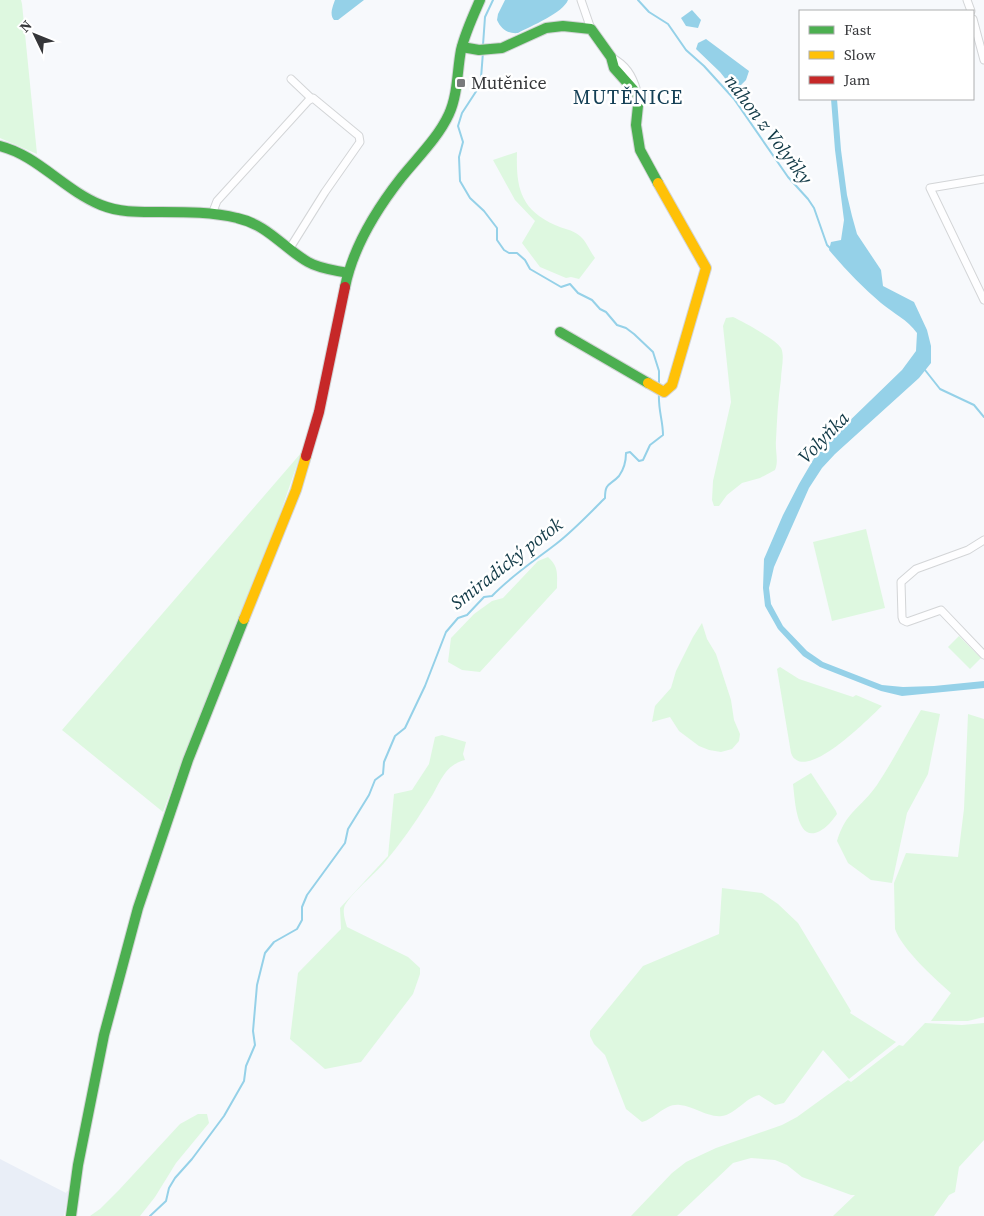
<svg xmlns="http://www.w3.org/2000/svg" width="984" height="1216" viewBox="0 0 984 1216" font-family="'Source Serif 4',serif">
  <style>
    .built { fill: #e9eef7 }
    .green { fill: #def8e0 }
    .water { fill: #95d1e8 }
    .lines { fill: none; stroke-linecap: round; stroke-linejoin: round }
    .stream { stroke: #95d1e8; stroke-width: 2 }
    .street-casing { stroke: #d3d5d7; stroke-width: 9 }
    .fast-casing { stroke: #d3d5d7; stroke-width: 12 }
    .slow-casing { stroke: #d3d5d7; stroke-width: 12 }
    .jam-casing { stroke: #d3d5d7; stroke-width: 12 }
    .street { stroke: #fefeff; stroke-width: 7 }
    .fast { stroke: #4caf50; stroke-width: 10 }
    .slow { stroke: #ffc107; stroke-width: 10 }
    .jam { stroke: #c62828; stroke-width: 10 }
    .poi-dot { fill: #797a7d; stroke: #fff; stroke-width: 2 }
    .labels { text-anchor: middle; stroke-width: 5; stroke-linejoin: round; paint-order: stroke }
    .poi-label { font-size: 18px; fill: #353639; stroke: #fff; text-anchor: start }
    .water-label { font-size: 19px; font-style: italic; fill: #113946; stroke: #fff }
    .quarter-label { font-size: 20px; letter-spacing: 1px; fill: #154056; stroke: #fff }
  </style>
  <rect width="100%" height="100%" fill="#f7f9fc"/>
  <polygon class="built" points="0,1159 66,1193 67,1191 69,1192 64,1216 0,1216"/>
  <g class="green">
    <polygon points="0,0 21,0 22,4 37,154 0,138"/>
    <path d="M 517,152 C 516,187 520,209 555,225 C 563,229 572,229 580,236 C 586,241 590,251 595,258 L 579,279 L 571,277 L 566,278 L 540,267 L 522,243 L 535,221 L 515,200 L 493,160 Z"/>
    <path d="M 733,317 C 742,321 777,340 781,348 C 785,356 781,370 781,379 C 778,399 777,420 776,440 C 775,451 779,461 775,470 L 760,478 L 742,483 L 727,495 L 719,506 L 714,506 L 712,500 L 713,481 L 731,402 L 723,326 L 726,318 Z"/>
    <polygon points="301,453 269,546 188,745 163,812 62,730"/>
    <polygon points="866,529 885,608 832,621 813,542"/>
    <path d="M 548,557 C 559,567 557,574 557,588 L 480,672 L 462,670 L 448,662 L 451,638 L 474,614 L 492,601 L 503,598 L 538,561 Z"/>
    <polygon points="702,623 707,639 716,654 731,700 734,720 740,734 739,741 732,749 721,752 709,750 699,746 679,731 670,717 652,722 655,706 671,688 676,671 693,637"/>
    <polygon points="959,636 981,658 970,669 948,647"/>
    <path d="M 780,667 L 799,679 L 853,697 L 856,695 L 882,706 C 869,718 814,775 795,759 C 793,758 792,755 791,753 L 777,669 Z"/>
    <path d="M 921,710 L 940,714 L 928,774 L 907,813 L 892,883 L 871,880 L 848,863 L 837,841 C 846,811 861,808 877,785 C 893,761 906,735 921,710 Z"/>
    <path d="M 968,714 L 984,719 L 984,1017 L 968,1021 L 931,1021 L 951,993 C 934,978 902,949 895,929 L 894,883 L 906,853 L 958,857 L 964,809 Z"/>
    <path d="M 442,735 L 466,742 L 463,754 L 465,760 C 446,765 442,778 433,794 C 420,815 405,838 389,857 C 378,872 354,890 345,905 C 342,912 345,920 347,927 L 408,957 L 420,968 L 420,974 L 413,994 L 361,1062 L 325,1069 L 290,1039 L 298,973 L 341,929 L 340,908 L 388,856 L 394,794 L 412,790 L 429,764 L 435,737 Z"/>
    <path d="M 811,773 L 836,811 L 837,814 C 832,821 827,827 820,831 C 796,844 795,799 793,784 Z"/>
    <path d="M 722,888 L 762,893 L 778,904 L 798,923 L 851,1011 L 850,1013 L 896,1042 L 849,1079 L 823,1050 L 784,1103 L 775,1105 L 759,1095 C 745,1098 736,1114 722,1116 C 708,1118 694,1106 680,1105 C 665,1103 655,1119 642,1122 L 626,1109 L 605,1055 L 594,1044 L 590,1036 L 590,1031 L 643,966 L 719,934 Z"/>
    <polygon points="925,1023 962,1025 984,1023 984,1140 959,1167 955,1192 949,1195 934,1216 833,1216 855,1195 851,1195 802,1177 787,1165 775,1160 751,1158 733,1163 677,1216 631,1216 672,1173 686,1162 716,1148 782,1125 797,1117 848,1080 851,1082 899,1045 903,1046"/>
    <polygon points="198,1114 207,1114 209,1123 176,1163 155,1197 140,1216 90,1216 100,1209 119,1190 180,1124"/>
  </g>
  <g class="water">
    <path d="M 335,0 L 364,0 L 338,20 L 334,20 C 329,14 333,6 335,0 Z"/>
    <path d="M 505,0 L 568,0 C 563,13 531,26 518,33 C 508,34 501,29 497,20 L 498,14 Z"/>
    <polygon points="692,10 701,20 698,28 686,26 681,18"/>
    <polygon points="706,39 749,71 746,80 737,89 732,87 720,72 696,49 698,43"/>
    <path d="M 831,99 L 837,99 L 841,150 L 847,195 L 852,216 L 857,234 L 881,270 L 883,286 L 914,302 L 927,330 L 931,346 L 931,363 L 919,378 L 835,454 L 822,468 L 809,488 L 774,567 L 769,588 L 771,604 L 783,626 L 807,651 L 823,662 L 882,685 L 903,687 L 934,686 L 984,681 L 984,688 L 902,696 L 881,691 L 820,667 L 803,656 L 778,629 L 765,606 L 763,588 L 764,559 L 783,515 L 799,484 L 816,455 L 839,431 L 902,370 L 916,351 L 917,333 C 907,319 894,314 881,303 C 862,287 845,269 829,250 L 831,242 L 841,240 L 844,220 L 835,150 Z"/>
  </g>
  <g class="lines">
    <g class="stream">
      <polyline points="638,0 649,12 668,24 686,50 704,66 734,99 788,177 808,199 814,208 827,245 830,248"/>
      <polyline points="483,45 485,17 493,0"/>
      <polyline points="483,52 481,78 477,90 462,113 458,126 463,142 459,157 460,181 470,198 484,211 497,228 497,240 504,250 509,253 517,253 525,260 530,269 561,287 570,284 578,293 592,300 600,309 606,312 617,325 626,328 634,334 653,352 659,371 659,384"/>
      <polyline points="925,370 940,389 974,405 984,417"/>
      <path d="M 150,1216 L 166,1201 L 169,1188 L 175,1178 L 192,1159 L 224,1116 L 244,1081 L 246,1066 L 255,1045 L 253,1031 L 257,985 L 265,953 L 274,942 L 297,929 L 302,920 L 302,907 L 307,895 L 345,843 L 348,829 L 369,795 L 375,780 L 383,774 L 384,762 L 395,736 L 405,728 L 425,686 L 446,632 L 458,618 L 467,615 L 484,597 L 492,596 C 511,576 534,561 556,544 C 573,531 589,514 605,498 C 605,482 610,486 619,476 C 624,469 626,461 626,453 L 630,452 L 639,461 L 643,460 L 650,445 L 663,435 C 663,421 658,409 659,394"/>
    </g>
    <defs>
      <g id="street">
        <polyline points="581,0 591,29"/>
        <polyline points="967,0 971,11"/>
        <polyline points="973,19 984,60"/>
        <path d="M 611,57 C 626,65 632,75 637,91"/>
        <polyline points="291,79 311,98"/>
        <polyline points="984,179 930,188 984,300"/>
        <polyline points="212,214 217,201 308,101 313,98 359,136 360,142 325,192 290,248"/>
        <polyline points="984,540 968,550 916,569 901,582 902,617 903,620 907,622 941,610 984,655"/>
      </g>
      <g id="fast">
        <polyline points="462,47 479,50 502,48 546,28 563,26 591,29 611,57 614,68 639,96 636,125 640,150 658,183"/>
        <path d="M 0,146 C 37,155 64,190 101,205 C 121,213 141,212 161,212 C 187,212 213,212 237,218 C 268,225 282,247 308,262 C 320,269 334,270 348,273"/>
        <path d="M 345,287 C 353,247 376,210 401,178 C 417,158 438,138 449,114 C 458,94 457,71 461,50 C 465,33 473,16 480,0"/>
        <polyline points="560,332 648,383"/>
        <polyline points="71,1216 78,1165 104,1035 138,908 188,760 244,619"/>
      </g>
      <g id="slow">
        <polyline points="648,383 664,392 672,385 706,268 658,183"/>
        <polyline points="244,619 296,490 306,456"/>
      </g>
      <polyline id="jam" points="306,456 319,412 345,287"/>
    </defs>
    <use href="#street" class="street-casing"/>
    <use href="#fast" class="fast-casing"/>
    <use href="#slow" class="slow-casing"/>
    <use href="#jam" class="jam-casing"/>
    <use href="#street" class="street"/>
    <use href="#fast" class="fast"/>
    <use href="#slow" class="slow"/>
    <use href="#jam" class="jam"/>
  </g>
  <rect class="poi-dot" x="456" y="78" width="10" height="10" rx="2.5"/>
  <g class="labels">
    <g class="poi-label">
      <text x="471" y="89">Mutěnice</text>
    </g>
    <g class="water-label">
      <text transform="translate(769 129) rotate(53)" y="7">náhon z Volyňky</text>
      <text transform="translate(823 437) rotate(-46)" y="7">Volyňka</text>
      <text transform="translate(506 563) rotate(-38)" y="7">Smiradický potok</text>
    </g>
    <g class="quarter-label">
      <text x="628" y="104">MUTĚNICE</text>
    </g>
  </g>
  <rect x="799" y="10" width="175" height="90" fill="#ffffff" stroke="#aeafb0"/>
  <rect x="809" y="26" width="25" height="8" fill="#4caf50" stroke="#aeafb0"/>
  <text x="844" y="35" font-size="15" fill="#353639">Fast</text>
  <rect x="809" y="51" width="25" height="8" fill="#ffc107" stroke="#aeafb0"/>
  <text x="844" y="60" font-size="15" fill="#353639">Slow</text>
  <rect x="809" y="76" width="25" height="8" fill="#c62828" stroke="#aeafb0"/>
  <text x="844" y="85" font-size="15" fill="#353639">Jam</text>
  <g transform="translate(35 35) rotate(313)" stroke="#ffffff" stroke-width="4" paint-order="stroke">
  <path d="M0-4L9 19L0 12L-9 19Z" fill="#353639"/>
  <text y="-8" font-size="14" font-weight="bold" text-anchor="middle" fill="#353639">N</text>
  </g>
</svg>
